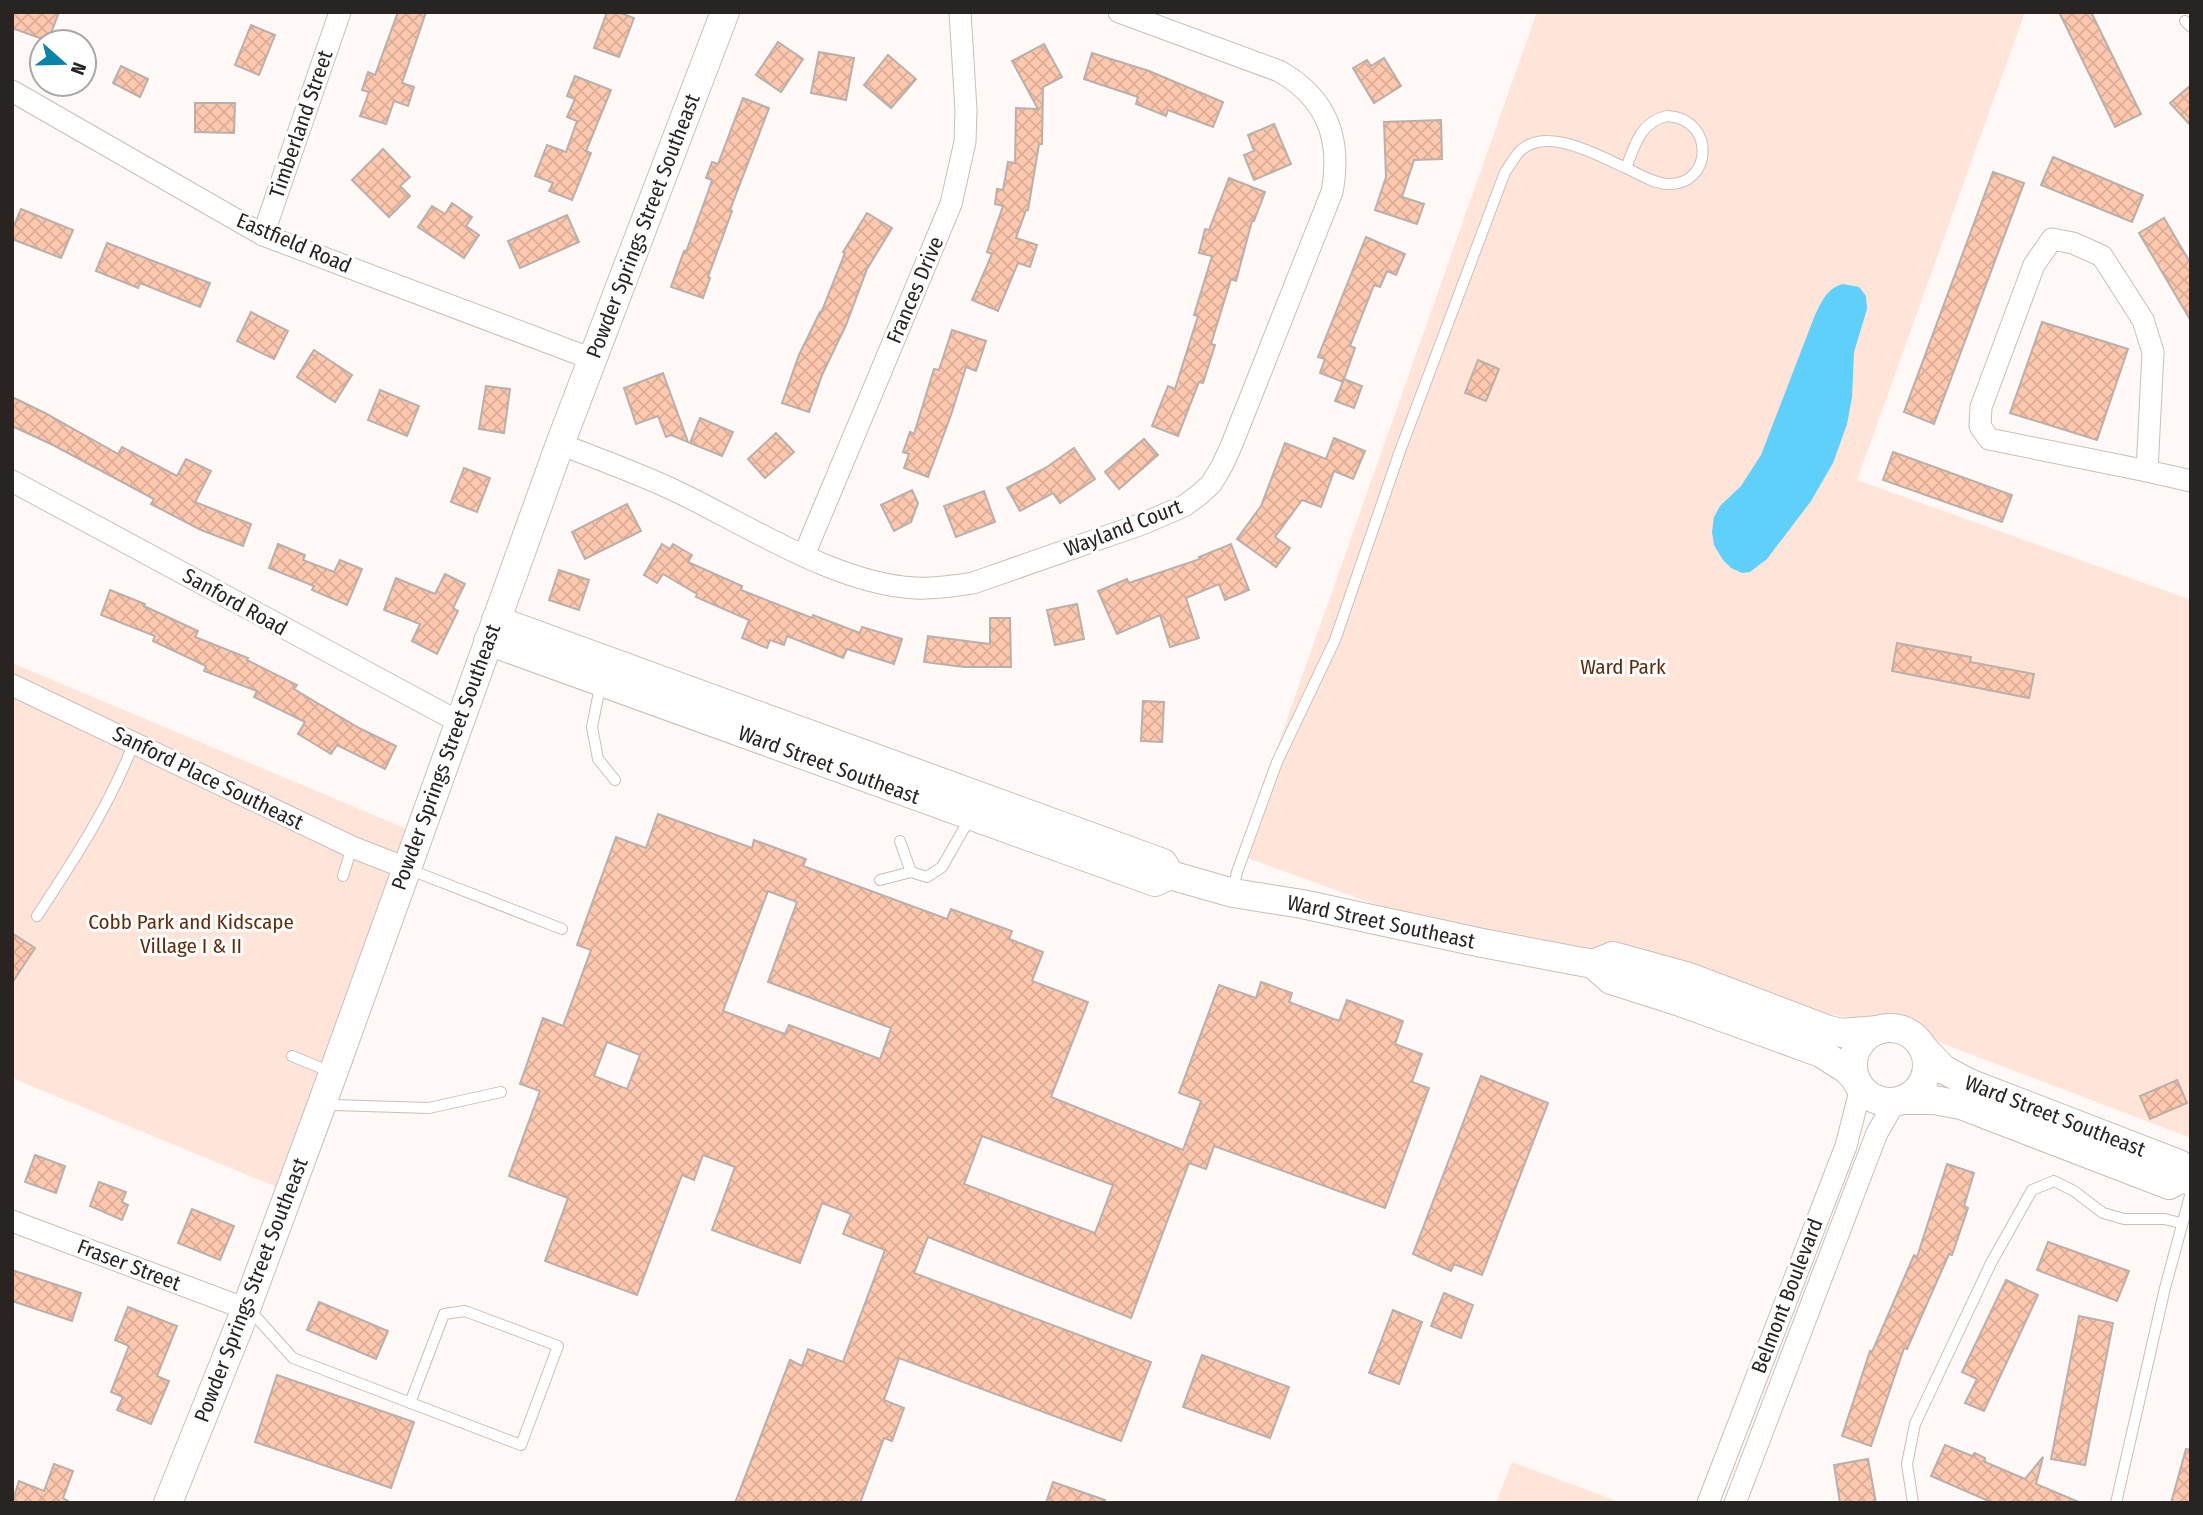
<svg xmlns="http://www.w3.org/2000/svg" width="2203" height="1515" viewBox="0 0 2203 1515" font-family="'Fira Sans Condensed',sans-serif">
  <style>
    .green { fill: #ffe4d7 }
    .water { fill: #5ed0fb }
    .building { fill: url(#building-cross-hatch); stroke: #b9b0ab; stroke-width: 2; fill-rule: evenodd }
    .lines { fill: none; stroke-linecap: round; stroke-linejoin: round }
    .service-casing { stroke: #c8bfba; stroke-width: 12 }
    .minor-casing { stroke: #c8bfba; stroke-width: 23 }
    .tertiary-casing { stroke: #c8bfba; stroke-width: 30 }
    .service { stroke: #fff; stroke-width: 10 }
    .minor { stroke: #fff; stroke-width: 21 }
    .tertiary { stroke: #fff; stroke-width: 28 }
    .labels { text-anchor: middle; stroke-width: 6; stroke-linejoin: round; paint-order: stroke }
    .street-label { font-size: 21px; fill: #272422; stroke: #fff }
    .park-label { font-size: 21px; fill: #622c0b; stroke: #fff }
  </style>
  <defs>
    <pattern id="building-cross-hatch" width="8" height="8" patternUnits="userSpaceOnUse" patternTransform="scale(1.75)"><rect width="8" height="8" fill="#fec8ae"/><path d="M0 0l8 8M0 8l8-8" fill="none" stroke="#daac95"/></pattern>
  </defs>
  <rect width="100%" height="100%" fill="#fef8f6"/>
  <g class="green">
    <polygon points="1537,12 2025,12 1857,480 2191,600 2191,1138 1899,1027 1671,984 1482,943 1239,855"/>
    <polygon points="12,663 414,832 289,1192 12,1078"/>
    <polygon points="1512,1462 1622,1503 1496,1503"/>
  </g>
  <path class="water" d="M 1843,284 L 1859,287 L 1866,296 L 1867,309 L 1854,352 L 1852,397 L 1847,424 L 1833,463 L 1811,501 L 1767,559 L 1750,572 L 1742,573 L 1731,568 L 1723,560 L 1714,545 L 1712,532 L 1714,517 L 1720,506 L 1741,486 L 1761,455 L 1815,315 C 1822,301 1827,288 1843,284 Z"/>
  <g class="building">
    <polygon points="12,12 59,12 48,41 12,28"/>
    <polygon points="398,12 426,12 402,83 414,87 408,106 394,101 386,124 360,116 369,92 362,90 368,72 375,75"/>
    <polygon points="607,12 618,12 634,18 619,57 594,48"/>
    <polygon points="2059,12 2091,12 2141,114 2115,127"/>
    <polygon points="251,25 275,35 259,75 235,65"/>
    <polygon points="778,42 803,59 781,92 756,75"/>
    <polygon points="1044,44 1062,77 1043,87 1042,144 1039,144 1028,210 1026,210 1016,238 1037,245 1030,267 1018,263 998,311 972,300 992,254 987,252 1003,206 995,204 997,189 1003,190 1008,162 1015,163 1016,108 1038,109 1012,61"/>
    <polygon points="819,52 854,58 846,100 811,93"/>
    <polygon points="1092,53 1149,71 1223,102 1213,127 1168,110 1166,116 1136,104 1138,97 1084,79"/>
    <polygon points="888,55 916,79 891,108 864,85"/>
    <polygon points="1384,58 1401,86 1374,103 1353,68 1367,60 1371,66"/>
    <polygon points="121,66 148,79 140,97 113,83"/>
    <polygon points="575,76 611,90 586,151 591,153 572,200 549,191 553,183 535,176 547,145 566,152 577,121 567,117 575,99 567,96"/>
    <polygon points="2191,85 2191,126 2170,103"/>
    <polygon points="743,98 769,108 730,210 732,211 708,277 710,278 703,298 671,287 684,251 686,252 708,192 712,180 706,178 712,162 718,164"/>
    <polygon points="195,103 235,103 234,133 195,132"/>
    <polygon points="1441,120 1442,159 1414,160 1402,197 1424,204 1417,224 1375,210 1386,177 1384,122"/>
    <polygon points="1274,124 1291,164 1254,180 1244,155 1254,151 1248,135"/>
    <polygon points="383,149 410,177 400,186 410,196 389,217 352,180"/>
    <polygon points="2053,157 2143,195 2132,222 2041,185"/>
    <polygon points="1993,172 2024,183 1934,424 1904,412"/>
    <polygon points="1229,178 1265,192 1254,221 1252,221 1236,281 1231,279 1211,344 1215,345 1203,383 1199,382 1178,436 1152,426 1168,386 1175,389 1198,316 1194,315 1212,256 1199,253 1205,229 1209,230"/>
    <polygon points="452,203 472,217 466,226 479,235 464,258 418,227 432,206 445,214"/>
    <polygon points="21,209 73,230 61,258 12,239 12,230"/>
    <polygon points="867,213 892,228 867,269 846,325 822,375 809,412 782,403 799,355 820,312 821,313 845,253 843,252"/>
    <polygon points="567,215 579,242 520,268 508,241"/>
    <polygon points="2164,218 2191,264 2191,321 2139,233"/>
    <polygon points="1366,237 1405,254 1396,275 1387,271 1380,287 1374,285 1350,346 1355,348 1343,382 1320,373 1325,359 1318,357"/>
    <polygon points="107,243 210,283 200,307 140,283 138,288 96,271"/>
    <polygon points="251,312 288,331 274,359 237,341"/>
    <polygon points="2042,322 2128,349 2097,440 2010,413"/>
    <polygon points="952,330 986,341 976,371 966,367 951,415 928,477 904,468 909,454 903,452 910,432 914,434 934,369 939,370"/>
    <polygon points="314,350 352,375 335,402 297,377"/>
    <polygon points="1478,360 1499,369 1486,401 1465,393"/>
    <polygon points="663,373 688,442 671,435 666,437 658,416 636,424 624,388"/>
    <polygon points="1344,379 1362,386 1354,408 1335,401"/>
    <polygon points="486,386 510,389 504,433 479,429"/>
    <polygon points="380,390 419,406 407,436 368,420"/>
    <polygon points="12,397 45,413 118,454 122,447 177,476 186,459 211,471 195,502 251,524 243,546 201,530 151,504 154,499 53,445 12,426"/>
    <polygon points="700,418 733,432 722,456 690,443"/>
    <polygon points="776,433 794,452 765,478 748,459"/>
    <polygon points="1334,438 1365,451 1353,479 1334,471 1321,507 1302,500 1275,537 1290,548 1276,567 1237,539 1261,506 1285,443 1326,459"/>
    <polygon points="1144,439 1158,455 1119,489 1105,472"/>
    <polygon points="1074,448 1095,479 1060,503 1053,493 1020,511 1007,488 1047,467"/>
    <polygon points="1893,452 2012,495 2002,522 1883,480"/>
    <polygon points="464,468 490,478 477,512 451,502"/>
    <polygon points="912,490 918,503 911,522 894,531 881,505"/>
    <polygon points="984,491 995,522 956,537 944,506"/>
    <polygon points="627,504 641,531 585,559 572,532"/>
    <polygon points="278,544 305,555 303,560 334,572 340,560 362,569 347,605 312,590 314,586 269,568"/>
    <polygon points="662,544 670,549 673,544 692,555 688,562 742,586 741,590 812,618 813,615 860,633 862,627 902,639 894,664 847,649 843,658 787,636 784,645 770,640 767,648 742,638 749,620 696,597 697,594 663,574 657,583 644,575"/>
    <polygon points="1231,544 1249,590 1225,600 1219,584 1186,598 1199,638 1170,647 1160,615 1117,634 1098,591 1127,579 1129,583 1200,559 1199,557"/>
    <polygon points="559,570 589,580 579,610 549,600"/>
    <polygon points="445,574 465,584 453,608 458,611 437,654 412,641 420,624 384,610 396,578 435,594"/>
    <polygon points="110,590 145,604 144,606 198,631 195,637 248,658 247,660 297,685 294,689 359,728 396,746 385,769 337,745 331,754 298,734 305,722 254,697 257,691 204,671 206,666 153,641 155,636 101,615"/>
    <polygon points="1077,604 1084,639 1055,645 1047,610"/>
    <polygon points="990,618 1010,618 1011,667 964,667 924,662 928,636 990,644"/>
    <polygon points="1897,643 1971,657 1970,662 2034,674 2029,698 1892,671"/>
    <polygon points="1143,701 1164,702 1162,742 1141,741"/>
    <path d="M 658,814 L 752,848 L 754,840 L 806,859 L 803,866 L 947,919 L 951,909 L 1012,931 L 1009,939 L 1043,952 L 1032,981 L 1088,1002 L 1051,1097 L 1183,1150 L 1201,1101 L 1179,1093 L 1219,985 L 1256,998 L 1261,982 L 1292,993 L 1289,1002 L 1339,1021 L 1347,1000 L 1403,1021 L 1395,1044 L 1422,1054 L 1412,1082 L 1429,1088 L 1385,1208 L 1214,1146 L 1206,1169 L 1189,1163 L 1131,1318 L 928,1237 L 914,1273 L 1151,1362 L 1121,1441 L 899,1358 L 884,1400 L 904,1408 L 892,1441 L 884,1438 L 860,1503 L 735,1503 L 790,1360 L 802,1366 L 808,1349 L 843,1362 L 885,1250 L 843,1234 L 851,1214 L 822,1203 L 800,1263 L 712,1230 L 735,1167 L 703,1155 L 694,1180 L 682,1175 L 637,1295 L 545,1261 L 568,1198 L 509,1176 L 540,1091 L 520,1084 L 543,1018 L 563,1026 L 591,950 L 577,945 L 616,837 L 646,848 ZM 768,891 L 797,902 L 768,982 L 891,1028 L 880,1059 L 789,1025 L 785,1034 L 723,1011 ZM 607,1042 L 640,1055 L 627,1089 L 594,1076 ZM 982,1136 L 1113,1185 L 1095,1233 L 964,1184 Z"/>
    <polygon points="12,933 35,948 12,983"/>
    <polygon points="1481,1076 1548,1103 1482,1275 1454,1264 1451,1271 1413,1254"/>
    <polygon points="2177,1080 2187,1103 2150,1119 2140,1096"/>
    <polygon points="35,1155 65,1166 56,1193 25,1182"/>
    <polygon points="1947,1164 1974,1173 1964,1206 1968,1208 1952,1255 1949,1254 1907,1349 1904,1348 1871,1446 1842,1436 1870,1351 1872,1352 1914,1255 1917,1257"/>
    <polygon points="99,1182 126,1192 122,1202 128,1205 122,1220 90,1206"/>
    <polygon points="192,1209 234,1226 220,1260 178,1243"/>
    <polygon points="2048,1242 2129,1271 2117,1301 2037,1270"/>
    <polygon points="12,1270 81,1293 72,1321 12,1301"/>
    <polygon points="2006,1280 2038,1295 1984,1411 1965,1403 1977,1379 1962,1372"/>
    <polygon points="1444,1293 1473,1305 1461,1338 1431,1326"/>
    <polygon points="319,1302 388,1331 376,1359 307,1330"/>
    <polygon points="128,1307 177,1326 157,1376 169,1381 151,1424 117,1410 123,1397 111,1392 129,1346 115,1340"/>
    <polygon points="1393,1310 1422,1322 1399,1384 1369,1373"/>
    <polygon points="2079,1316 2113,1323 2085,1465 2051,1459"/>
    <polygon points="1202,1355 1289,1387 1270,1438 1183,1407"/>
    <polygon points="277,1375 414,1422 391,1488 255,1442"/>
    <polygon points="1945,1445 1972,1456 1975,1453 1985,1458 1985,1462 2025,1479 2043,1457 2036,1484 2081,1503 1993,1503 1931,1476"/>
    <polygon points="2186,1449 2191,1450 2191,1503 2171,1503"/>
    <polygon points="1868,1459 1876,1503 1840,1503 1834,1465"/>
    <polygon points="54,1464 73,1471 63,1498 71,1503 12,1503 19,1481 44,1491"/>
    <polygon points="1053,1482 1105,1500 1105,1503 1046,1503"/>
  </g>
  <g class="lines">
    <defs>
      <g id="service">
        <polyline points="2185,21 2191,27"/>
        <path d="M 1667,116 C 1717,119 1712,187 1667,184 C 1653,183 1639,174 1626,168 C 1635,145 1640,122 1667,116 Z"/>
        <polyline points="601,682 592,727 598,759 615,780"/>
        <polyline points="900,841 911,872"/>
        <polyline points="408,869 562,929"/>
        <polyline points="343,876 352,847"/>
        <polyline points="880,880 911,872 927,877 942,867 966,825 966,814"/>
        <path d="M 1233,890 L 1237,872 L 1277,762 L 1335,640 L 1400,451 L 1505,172 C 1510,165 1515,156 1521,150 C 1548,126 1599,156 1626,168"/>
        <path d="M 37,916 C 74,860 110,805 134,742"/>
        <polyline points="292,1056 331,1072"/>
        <polyline points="324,1102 334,1105 429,1108 501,1092"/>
        <polyline points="248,1311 257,1318 293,1358 521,1445 558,1346 465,1311 444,1314 410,1403"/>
        <polyline points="1913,1503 1907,1464 1915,1424 1991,1263 2032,1190 2054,1181 2074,1191 2103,1213 2124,1219 2164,1219 2181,1223"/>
        <polyline points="2116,1503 2165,1288 2191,1192"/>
      </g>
      <g id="minor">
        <polyline points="12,91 263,235 592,359"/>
        <polyline points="263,235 340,12"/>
        <polygon points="2052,239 2073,243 2102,256 2143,320 2153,352 2147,471 1989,439 1980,426 1981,407 2034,265"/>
        <path d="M 560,444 C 603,461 647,476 688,497 C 755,530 839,584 915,588 C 934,589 954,586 973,583 L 1142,524 L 1184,506 L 1199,495 L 1211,484 L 1222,466 L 1232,444 L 1332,192 C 1342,139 1327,98 1279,71 L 1119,12"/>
        <polyline points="2147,471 2191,481"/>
        <polyline points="12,481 459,722"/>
        <polyline points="804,555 951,204 965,142 966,110 960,12"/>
        <polyline points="12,685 352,847 406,868"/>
        <polyline points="12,1221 246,1309"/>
        <polyline points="1708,1503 1846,1146 1861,1087"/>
        <polyline points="1735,1503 1877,1133 1895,1102"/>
      </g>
      <g id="tertiary">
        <polyline points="496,620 1163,863 1170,875"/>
        <polyline points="488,641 1155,882 1170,875 1233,893 1302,904 1482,943 1593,964 1611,980 1680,1002 1821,1053 1846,1069 1855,1078"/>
        <polyline points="1593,964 1613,956 1689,977 1829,1030 1842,1033 1878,1030"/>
        <circle cx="1890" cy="1065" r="37"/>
        <polyline points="1925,1050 1943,1069 1969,1083 2179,1164 2182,1178"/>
        <polyline points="1905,1100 1934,1100 1961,1105 2169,1185 2182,1178 2191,1181"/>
        <polyline points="168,1503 246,1309 323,1101 560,444 725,12"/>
      </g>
    </defs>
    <use href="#service" class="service-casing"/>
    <use href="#minor" class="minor-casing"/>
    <use href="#tertiary" class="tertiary-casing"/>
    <use href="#service" class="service"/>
    <use href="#minor" class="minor"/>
    <use href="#tertiary" class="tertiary"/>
  </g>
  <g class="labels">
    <g class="street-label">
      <text transform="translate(301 124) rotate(-71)" y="7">Timberland Street</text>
      <text transform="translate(643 226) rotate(-69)" y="7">Powder Springs Street Southeast</text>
      <text transform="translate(294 243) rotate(23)" y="7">Eastfield Road</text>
      <text transform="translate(915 290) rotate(-67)" y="7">Frances Drive</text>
      <text transform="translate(1123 528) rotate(-21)" y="7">Wayland Court</text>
      <text transform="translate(235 602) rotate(29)" y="7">Sanford Road</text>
      <text transform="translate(446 757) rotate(-70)" y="7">Powder Springs Street Southeast</text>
      <text transform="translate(829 765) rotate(20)" y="7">Ward Street Southeast</text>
      <text transform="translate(208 778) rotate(26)" y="7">Sanford Place Southeast</text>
      <text transform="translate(1381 922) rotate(12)" y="7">Ward Street Southeast</text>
      <text transform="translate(2055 1116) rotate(21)" y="7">Ward Street Southeast</text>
      <text transform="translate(129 1265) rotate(21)" y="7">Fraser Street</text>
      <text transform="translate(251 1290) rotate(-69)" y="7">Powder Springs Street Southeast</text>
      <text transform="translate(1787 1296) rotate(-69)" y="7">Belmont Boulevard</text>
    </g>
    <g class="park-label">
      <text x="1623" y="674">Ward Park</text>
      <text x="191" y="929">Cobb Park and Kidscape<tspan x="191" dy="24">Village I &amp; II</tspan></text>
    </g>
  </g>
  <rect width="2203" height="1515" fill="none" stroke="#272422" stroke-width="28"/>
  <g transform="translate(63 63) rotate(110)"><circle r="33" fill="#ffffff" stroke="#a9a7a7" stroke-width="2"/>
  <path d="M0-5L12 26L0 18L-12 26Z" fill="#0884a9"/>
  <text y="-10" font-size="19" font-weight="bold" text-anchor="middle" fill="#272422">N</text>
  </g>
</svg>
